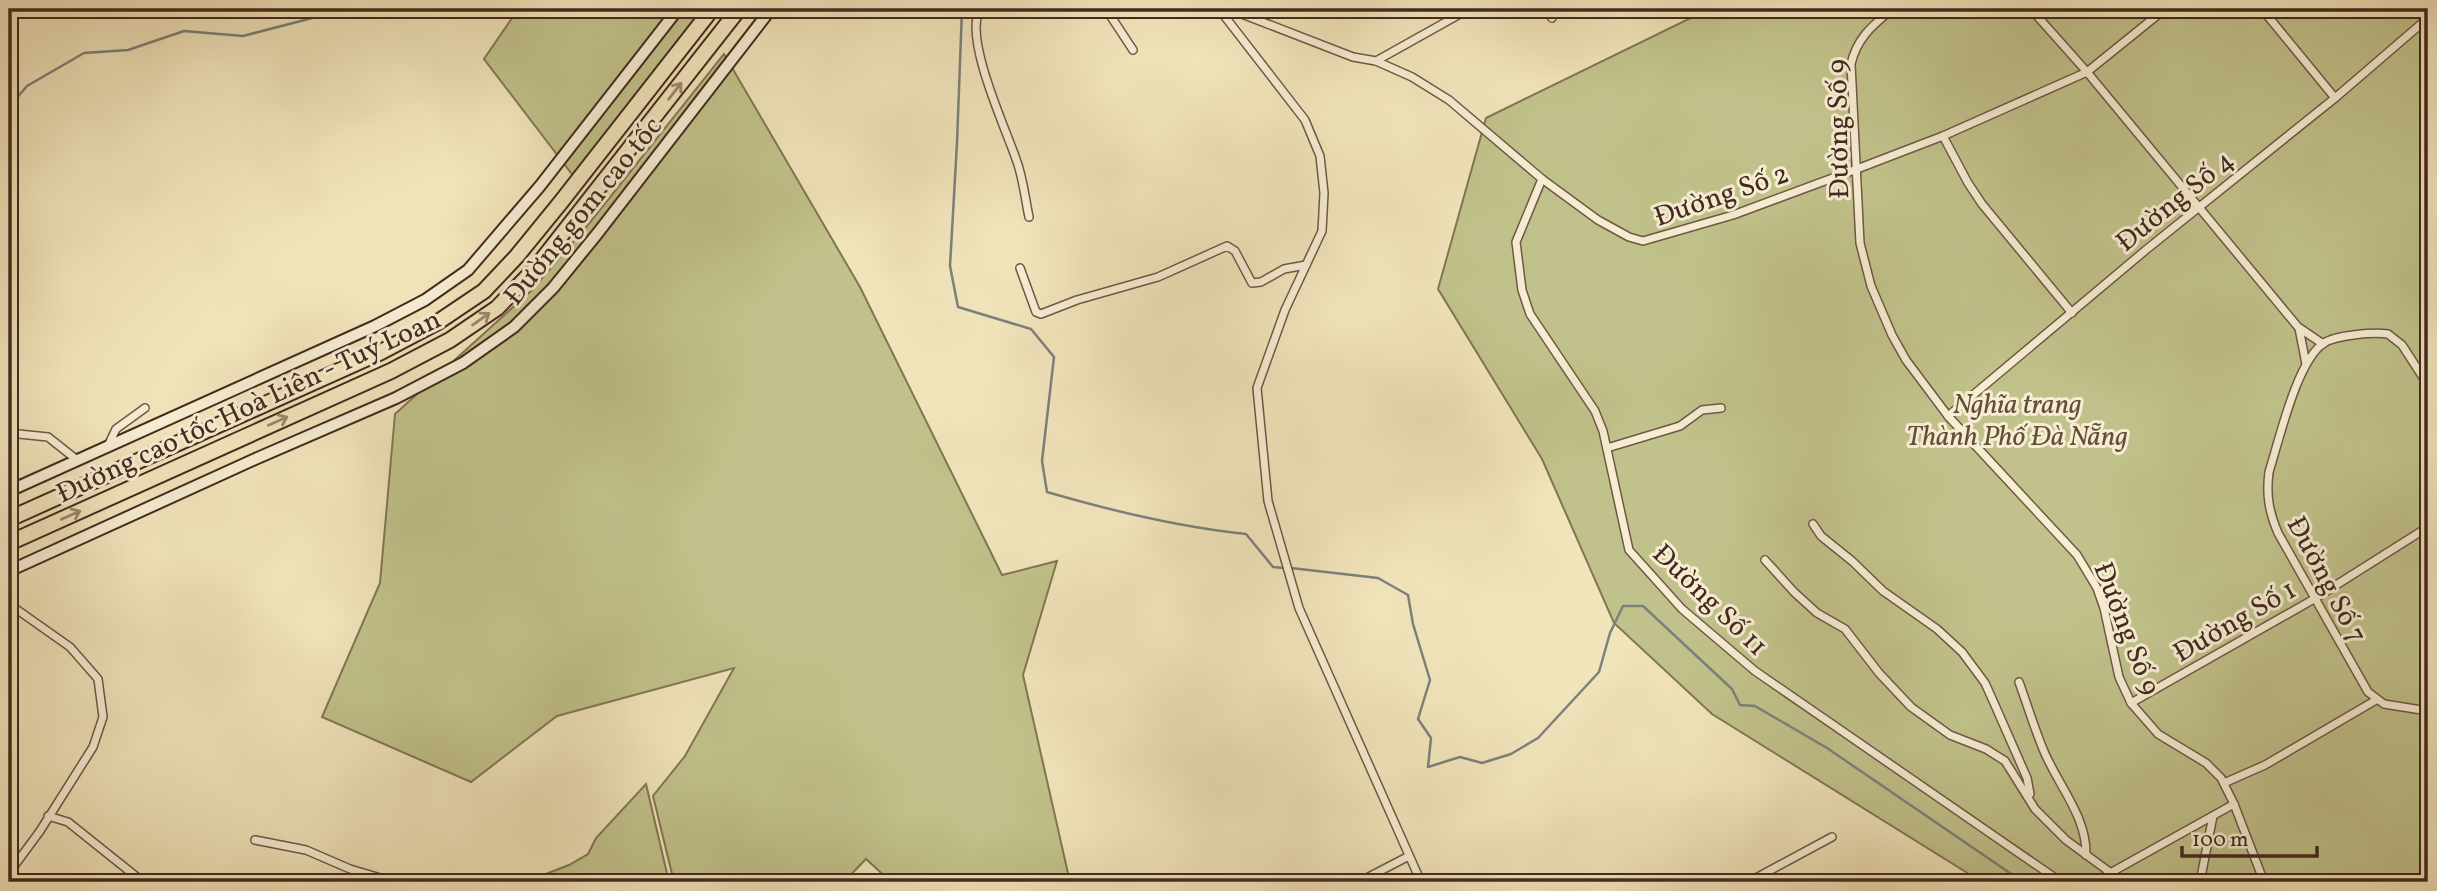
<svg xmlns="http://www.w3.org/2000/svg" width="2437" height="891" viewBox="0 0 2437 891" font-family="Vollkorn,serif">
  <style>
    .green { fill: #c1c28b; stroke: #827654; stroke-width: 2 }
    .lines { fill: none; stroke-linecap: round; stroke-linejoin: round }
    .stream { stroke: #7b817c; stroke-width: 2.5 }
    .minor-casing { stroke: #6f5844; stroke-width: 10 }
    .secondary-casing { stroke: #44291d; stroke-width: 14 }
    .motorway-casing { stroke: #44291d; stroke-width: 18 }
    .minor { stroke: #f6edd3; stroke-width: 7 }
    .secondary { stroke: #f6edd3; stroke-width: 10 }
    .motorway { stroke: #f1e4bb; stroke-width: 14 }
    .oneway { stroke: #9a866c }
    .labels { text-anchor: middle; stroke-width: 6; stroke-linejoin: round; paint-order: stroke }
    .street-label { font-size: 28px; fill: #44291d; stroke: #f6edd3 }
    .park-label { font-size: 28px; font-style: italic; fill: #634f38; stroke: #f6edd3 }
  </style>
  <rect width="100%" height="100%" fill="#f1e4bb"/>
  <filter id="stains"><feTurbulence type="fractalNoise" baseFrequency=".00286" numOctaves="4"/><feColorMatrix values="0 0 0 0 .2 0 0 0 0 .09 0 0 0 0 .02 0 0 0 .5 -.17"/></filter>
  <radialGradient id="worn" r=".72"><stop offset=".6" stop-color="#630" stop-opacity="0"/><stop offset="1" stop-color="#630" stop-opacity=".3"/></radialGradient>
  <g class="green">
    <polygon points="539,9 675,9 701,21 574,177 484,59 512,18"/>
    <polygon points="1709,9 2428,9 2428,882 1982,882 1712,714 1614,623 1542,459 1438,289 1486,118"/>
    <polygon points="724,54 860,287 1002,575 1057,561 1023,675 1070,882 891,882 866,859 844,882 674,882 653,796 685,756 734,668 557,716 471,782 322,717 380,583 395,414 532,290 587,226"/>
    <polygon points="646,784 669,882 525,882 569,865 588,854 596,838"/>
  </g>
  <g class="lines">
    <g class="stream">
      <path d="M 962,9 L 957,143 L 950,266 L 958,307 L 1031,329 L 1054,357 L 1042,461 L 1047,492 C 1112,511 1178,527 1246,534 L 1273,567 L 1284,568"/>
      <polyline points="9,107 27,86 84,53 128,50 184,31 243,36 347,9"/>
      <polyline points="1291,568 1378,578 1408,595 1413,624 1430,680 1418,719 1431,738 1428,767 1460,757 1482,763 1511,754 1538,738 1599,672 1610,633 1623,606 1643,606 1732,689 1740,705 1755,706 1827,748 2023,882"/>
    </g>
    <defs>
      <g id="minor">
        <path d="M 988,9 L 978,14 C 967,45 1005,127 1016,159 C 1023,177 1025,198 1029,217"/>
        <polyline points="1106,9 1133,50"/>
        <polyline points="1219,9 1305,120 1320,156 1324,193 1322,231 1285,310 1257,388 1268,501 1299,608 1421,882"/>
        <polyline points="1229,9 1353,57 1376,61 1412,77 1449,100 1542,179 1598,220 1629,237 1643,241 1733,215 1857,169 1943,136 2087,72 2165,9"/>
        <polyline points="1545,9 1552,18"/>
        <path d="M 1892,9 C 1872,26 1857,38 1851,64 L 1860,243 L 1871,286 L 1892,335 L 1906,360 L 1948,416 L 2077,555 L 2097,588 L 2104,608 L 2119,677 L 2131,703 L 2158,734 L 2206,763 L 2221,778 L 2234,804 L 2264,882"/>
        <polyline points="2031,9 2087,72 2298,327 2323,344"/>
        <polyline points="2262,9 2335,98"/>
        <polyline points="1376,61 1469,9"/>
        <polyline points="1943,136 1968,183 1982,204 2072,313"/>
        <polyline points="1542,179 1516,242 1522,290 1530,314 1595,411 1603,431 1629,550 1682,609 1755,671 2061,882"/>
        <polyline points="1020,268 1036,312 1041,314 1077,300 1158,277 1227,246 1235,251 1252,283 1261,282 1284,269 1306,265"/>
        <polyline points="2299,328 2306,364"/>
        <path d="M 2428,385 L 2402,345 L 2388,334 C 2374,332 2336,335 2324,343 C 2297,360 2279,441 2269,472 C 2266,495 2269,512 2278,533 L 2368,692 L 2384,704 L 2428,711"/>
        <polyline points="1948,416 2147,249 2335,98 2428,18"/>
        <polyline points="9,433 48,437 77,460"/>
        <polyline points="108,446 116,429 145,408"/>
        <polyline points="1607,448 1680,426 1702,410 1721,408"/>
        <polyline points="1813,524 1821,536 1852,561 1883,591 1937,629 1962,652 1985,683 1994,703 2027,778 2030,794"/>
        <polyline points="1765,560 1794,592 1817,613 1845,629 1879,673 1911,707 1950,735 1986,749 2005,761 2035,809 2066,840 2111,873"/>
        <polyline points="9,604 70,647 98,679 103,717 93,747 40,831 9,873"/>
        <path d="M 2019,682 C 2027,704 2034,727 2043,749 C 2057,784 2087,816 2086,855"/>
        <polyline points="2131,703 2314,599 2428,527"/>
        <polyline points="2224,783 2265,765 2376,700"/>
        <polyline points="48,816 68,822 143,882"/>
        <polyline points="255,840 306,850 350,869 394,882"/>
        <polyline points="1359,882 1409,856"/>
        <polyline points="1754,882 1756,878 1832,837"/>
        <polyline points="2094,882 2234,804"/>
        <polyline points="2200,882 2213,816"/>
      </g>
      <g id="secondary">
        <polyline points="9,491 375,326 425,300 468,270 540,186 678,9"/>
        <polyline points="9,571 253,460 396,398 463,363 514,327 553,288 597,234 771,9"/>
      </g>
      <g id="motorway">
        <polyline points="9,519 381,352 438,322 484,291 517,256 561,202 712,9"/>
        <polyline points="9,543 391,371 450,340 497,308 534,270 739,9"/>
      </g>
    </defs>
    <use href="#minor" class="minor-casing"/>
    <use href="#secondary" class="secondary-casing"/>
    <use href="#motorway" class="motorway-casing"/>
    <use href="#minor" class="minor"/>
    <use href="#secondary" class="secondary"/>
    <use href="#motorway" class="motorway"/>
  </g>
  <defs><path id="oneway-shaft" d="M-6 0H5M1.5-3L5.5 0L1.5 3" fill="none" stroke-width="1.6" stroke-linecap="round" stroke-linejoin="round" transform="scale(1.75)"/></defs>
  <g class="oneway">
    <use href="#oneway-shaft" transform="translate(675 91) rotate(-52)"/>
    <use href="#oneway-shaft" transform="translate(481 319) rotate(-35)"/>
    <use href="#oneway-shaft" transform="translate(278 421) rotate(-24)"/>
    <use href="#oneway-shaft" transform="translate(71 515) rotate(-24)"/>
  </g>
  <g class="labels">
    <g class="street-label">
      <text transform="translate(1837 129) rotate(-91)" y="10">Đường Số 9</text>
      <text transform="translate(1721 194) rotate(-19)" y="10">Đường Số 2</text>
      <text transform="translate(2174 200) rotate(-39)" y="10">Đường Số 4</text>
      <text transform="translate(582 210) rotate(-51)" y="10">Đường gom cao tốc</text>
      <text transform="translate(248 405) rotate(-25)" y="10">Đường cao tốc Hoà Liên - Tuý Loan</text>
      <text transform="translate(2328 579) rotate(62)" y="10">Đường Số 7</text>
      <text transform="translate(1711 599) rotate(44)" y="10">Đường Số 11</text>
      <text transform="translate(2234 620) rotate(-30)" y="10">Đường Số 1</text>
      <text transform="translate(2128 628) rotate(69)" y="10">Đường Số 9</text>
    </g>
    <g class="park-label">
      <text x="2017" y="413">Nghĩa trang<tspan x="2017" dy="32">Thành Phố Đà Nẵng</tspan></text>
    </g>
  </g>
  <rect width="2437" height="891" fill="none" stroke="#f1e4bb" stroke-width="35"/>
  <rect x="10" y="10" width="2416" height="870" fill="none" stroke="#44291d" stroke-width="3.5"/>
  <rect x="18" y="18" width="2402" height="856" fill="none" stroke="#44291d" stroke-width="2"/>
  <path d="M2182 846v10h135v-10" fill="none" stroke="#44291d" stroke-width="3.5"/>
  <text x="2192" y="846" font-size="21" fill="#44291d" stroke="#f6edd3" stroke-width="5" paint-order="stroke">100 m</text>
  <rect width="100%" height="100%" filter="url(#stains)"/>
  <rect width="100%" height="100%" fill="url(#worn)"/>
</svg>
